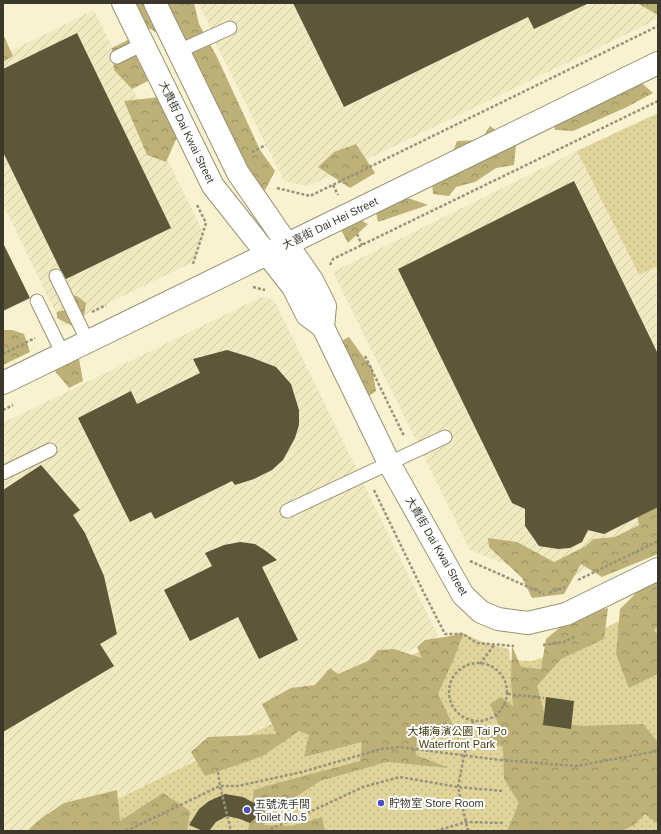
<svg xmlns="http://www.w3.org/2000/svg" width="661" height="834" viewBox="0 0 661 834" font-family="Arial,'Noto Sans TC',sans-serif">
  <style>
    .industrial { fill: url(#industrial-furrows) }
    .grass { fill: url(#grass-dots) }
    .forest { fill: url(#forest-crowns) }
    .building { fill: #5d573a }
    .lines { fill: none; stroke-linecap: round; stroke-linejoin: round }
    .service-casing { stroke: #989273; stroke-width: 15 }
    .minor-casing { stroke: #989273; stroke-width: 24 }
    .tertiary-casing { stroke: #989273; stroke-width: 24 }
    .path { stroke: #98937d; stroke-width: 2.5; stroke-dasharray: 3 2; stroke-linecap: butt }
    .service { stroke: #fff; stroke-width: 13 }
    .minor { stroke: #fff; stroke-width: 22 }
    .tertiary { stroke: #fff; stroke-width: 22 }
    .path-bridge { stroke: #98937d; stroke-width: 2.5; stroke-dasharray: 3 2; stroke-linecap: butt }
    .poi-dot { fill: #4f4fc6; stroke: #fff; stroke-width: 1.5 }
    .labels { text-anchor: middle; stroke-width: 4; stroke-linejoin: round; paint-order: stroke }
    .street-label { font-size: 11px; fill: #3b382b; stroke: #fff }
    .park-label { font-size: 11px; fill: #443b0b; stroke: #fff }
    .poi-label { font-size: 11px; fill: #3b382b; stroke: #fff; text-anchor: start }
  </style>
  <defs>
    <pattern id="industrial-furrows" width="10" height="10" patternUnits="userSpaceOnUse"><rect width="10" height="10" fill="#f1e9c0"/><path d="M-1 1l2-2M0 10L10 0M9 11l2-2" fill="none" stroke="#d0c9a5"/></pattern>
    <pattern id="grass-dots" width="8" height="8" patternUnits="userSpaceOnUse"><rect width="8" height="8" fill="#e1d49a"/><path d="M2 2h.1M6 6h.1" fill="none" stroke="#c2b785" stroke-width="1.8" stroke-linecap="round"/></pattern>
    <pattern id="forest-crowns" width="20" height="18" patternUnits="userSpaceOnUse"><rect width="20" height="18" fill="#bdb177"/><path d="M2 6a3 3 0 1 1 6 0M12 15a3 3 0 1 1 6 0" fill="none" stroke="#9b9162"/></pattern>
  </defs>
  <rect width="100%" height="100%" fill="#f9f2d1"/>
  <g class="industrial">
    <polygon points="198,3 658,3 658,19 347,169 307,186 284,181 212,36 207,20"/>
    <polygon points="94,10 204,234 195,261 62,326 3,204 3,55"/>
    <polygon points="577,151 639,275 658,266 658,535 557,584 470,550 333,272"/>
    <polygon points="261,297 274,300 438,636 225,746 52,831 3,831 3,423"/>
  </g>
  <g class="grass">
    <polygon points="658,113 658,266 639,275 577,151"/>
    <polygon points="658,601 658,831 52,831 439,642 461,632 485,643 509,649 510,660 531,661 553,655"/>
  </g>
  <g class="forest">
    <polygon points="127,3 194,3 199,24 217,57 260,150 275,171 260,200 171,41 135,20"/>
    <polygon points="637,3 658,3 658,15"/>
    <polygon points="3,34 13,56 3,62"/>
    <polygon points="128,40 148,81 132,89 114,70 112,48"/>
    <polygon points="620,68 638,80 653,93 627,107 573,131 555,130 550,103 559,103 597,86"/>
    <polygon points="160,97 178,135 166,162 147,155 124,101"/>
    <polygon points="490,126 516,145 514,165 496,168 475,182 456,187 449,196 433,194 431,167 451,157 457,141 481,140"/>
    <polygon points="356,144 375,173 350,188 318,167 334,152"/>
    <polygon points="372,192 411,199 428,205 378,222"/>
    <polygon points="339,210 368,224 348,243 332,213"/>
    <polygon points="77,296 86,303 82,331 57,318 57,312 66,310 65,297"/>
    <polygon points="3,330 12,330 24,334 30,352 3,365"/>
    <polygon points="349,337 367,362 372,367 376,391 359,403 348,383 331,370 329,347"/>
    <polygon points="71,358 79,359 83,381 69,388 55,371"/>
    <polygon points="658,498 658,554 602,577 581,564 564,594 532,598 522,578 489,547 488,538 517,542 554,562 586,546 593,539 615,537 639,525 636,509"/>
    <polygon points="658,564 658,627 653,630 658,634 658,674 629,688 616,654 620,609 634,595"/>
    <polygon points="608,608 604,639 561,659 537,686 546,720 581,726 643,724 658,742 658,823 654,821 645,814 634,825 622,831 507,831 519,803 504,779 503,747 487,740 499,726 490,704 501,697 513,706 511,682 512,646 521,667 541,669 546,639 558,629 581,615"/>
    <polygon points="463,634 455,656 438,694 456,731 417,735 416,755 449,768 387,762 320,781 288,802 275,806 264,825 292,826 322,817 325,831 248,831 254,790 270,785 360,761 362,742 304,757 309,735 299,731 263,756 205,776 191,752 208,737 277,734 262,704 291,688 315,685 330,668 338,674 368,661 378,650 394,649 422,658 417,647 425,640"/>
    <polygon points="117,790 120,821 163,793 190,811 187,831 27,831 39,820 64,803"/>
  </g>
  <g class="building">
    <polygon points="293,3 589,3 534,29 528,17 344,107"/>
    <polygon points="77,33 171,228 66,279 60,269 3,152 3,69"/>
    <polygon points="574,181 658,354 658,507 604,534 588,530 582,542 570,548 558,549 539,546 525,526 525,509 512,503 398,269"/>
    <polygon points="3,243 30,298 3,311"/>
    <polygon points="227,350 250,357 276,367 291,384 299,410 299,425 295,438 283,460 272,470 254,479 235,485 232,481 155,519 151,512 130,522 78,418 131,391 137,404 200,373 193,359"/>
    <polygon points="41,465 80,510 73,515 85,533 104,576 117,634 100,644 114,666 3,732 3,490"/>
    <polygon points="240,542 255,544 266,551 277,560 262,567 298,640 259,659 238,617 190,641 164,590 212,566 205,553 224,545"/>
    <polygon points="546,697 574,701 571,729 543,725"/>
    <polygon points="225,794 243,797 265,809 250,823 240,819 227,816 216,822 209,831 203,831 189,825 199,809 209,801"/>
  </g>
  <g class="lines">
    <defs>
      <g id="service">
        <polyline points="179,51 230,28"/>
        <polyline points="117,57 143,44"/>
        <polyline points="56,276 88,342"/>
        <polyline points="37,301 63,354"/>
        <polyline points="3,473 50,450"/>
        <polyline points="287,511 445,437"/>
      </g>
      <g id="minor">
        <polyline points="287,244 312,280 325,306 323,327"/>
        <polyline points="267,254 293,287 307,315 323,327 389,463 463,595 481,612 498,619 528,623 566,614 658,569"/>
        <polyline points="3,383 658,63"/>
      </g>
      <g id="tertiary">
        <polyline points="123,3 213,186 267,254"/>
        <polyline points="155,3 238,173 287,244"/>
      </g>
    </defs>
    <use href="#service" class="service-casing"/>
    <use href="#minor" class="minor-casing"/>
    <use href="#tertiary" class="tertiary-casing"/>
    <g class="path">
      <polyline points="252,152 266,145"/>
      <polyline points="333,185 338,195"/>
      <polyline points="277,188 310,196 658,26"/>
      <polyline points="357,234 362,245"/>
      <polyline points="193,264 206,223 197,205"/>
      <polyline points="330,265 333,259 658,101"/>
      <polyline points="253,287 265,290"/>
      <polyline points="92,312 106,305"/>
      <polyline points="3,354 35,338"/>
      <polyline points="365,356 404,436"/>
      <polyline points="3,410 13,405"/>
      <polyline points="374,490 424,593 445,634 463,634 477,643 514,646"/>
      <polyline points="470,561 544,594"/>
      <polyline points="578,580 658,541"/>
      <polyline points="549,593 565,587"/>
      <polyline points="543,645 564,642 576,636"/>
      <circle cx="478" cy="692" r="29"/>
      <polyline points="480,664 494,645"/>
      <polyline points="508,694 544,698"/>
      <polyline points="500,760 576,766 658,751"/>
      <polyline points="218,772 220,786 231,831"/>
      <polyline points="126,831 220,786 238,786 302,772 381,749 400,747 430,751"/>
      <polyline points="266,831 316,809 363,787 400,777 458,787 503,791"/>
      <polyline points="436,831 466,822 503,823"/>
      <polyline points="468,831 458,787 464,756 473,721"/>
    </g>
    <use href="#service" class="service"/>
    <use href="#minor" class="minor"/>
    <use href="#tertiary" class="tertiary"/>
    <polyline class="path-bridge" points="430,751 500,760"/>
  </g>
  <g class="poi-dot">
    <circle cx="381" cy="803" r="4"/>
    <circle cx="247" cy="810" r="4"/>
  </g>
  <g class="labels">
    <g class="street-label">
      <text transform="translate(187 132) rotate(64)" y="4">大貴街 Dai Kwai Street</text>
      <text transform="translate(330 223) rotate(-26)" y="4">大喜街 Dai Hei Street</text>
      <text transform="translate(437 546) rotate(60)" y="4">大貴街 Dai Kwai Street</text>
    </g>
    <g class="park-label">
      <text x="457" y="735">大埔海濱公園 Tai Po<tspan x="457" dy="13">Waterfront Park</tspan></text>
    </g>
    <g class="poi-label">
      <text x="389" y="807">貯物室 Store Room</text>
      <text x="255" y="808">五號洗手間<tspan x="255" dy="13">Toilet No.5</tspan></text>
    </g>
  </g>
  <rect width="661" height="834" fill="none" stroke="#3b382b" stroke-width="8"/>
</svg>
